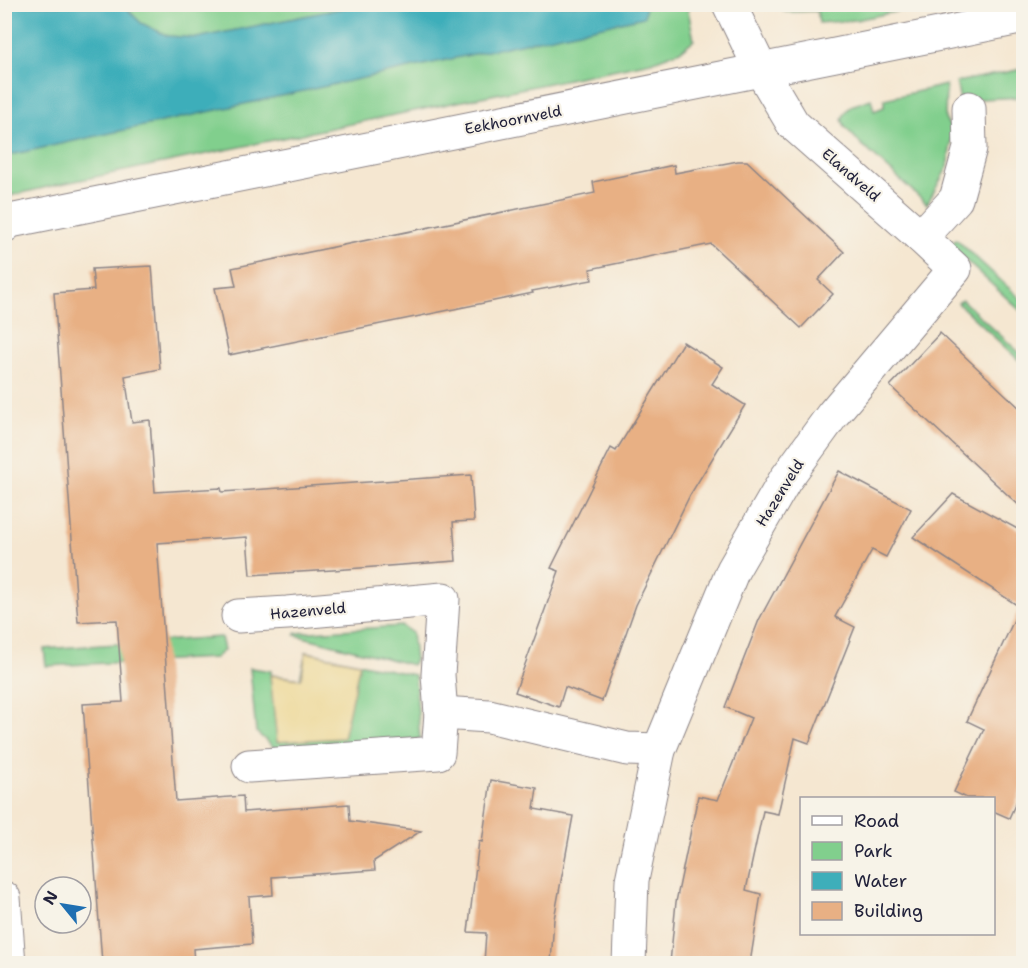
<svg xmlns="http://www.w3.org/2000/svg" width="1028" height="968" viewBox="0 0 1028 968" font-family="'Shantell Sans',sans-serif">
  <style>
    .green { fill: #81cf8d; stroke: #527864; stroke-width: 1.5 }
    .sand { fill: #eeda9e; stroke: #887e6c; stroke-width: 1.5 }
    .water { fill: #3eaeba; stroke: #30687a; stroke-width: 1.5 }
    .building { fill: #e8b084 }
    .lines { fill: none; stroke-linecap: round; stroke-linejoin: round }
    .minor-casing { stroke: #8c8486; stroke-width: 35 }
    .minor { stroke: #fff; stroke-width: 33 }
    .labels { text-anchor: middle; stroke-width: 4.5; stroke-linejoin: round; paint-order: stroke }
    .street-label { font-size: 15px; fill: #22223b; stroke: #f7f3e8 }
  </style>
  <rect width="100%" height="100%" fill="#f7f3e8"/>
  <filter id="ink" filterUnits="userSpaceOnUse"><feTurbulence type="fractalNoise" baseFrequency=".0167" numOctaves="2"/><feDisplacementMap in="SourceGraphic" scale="12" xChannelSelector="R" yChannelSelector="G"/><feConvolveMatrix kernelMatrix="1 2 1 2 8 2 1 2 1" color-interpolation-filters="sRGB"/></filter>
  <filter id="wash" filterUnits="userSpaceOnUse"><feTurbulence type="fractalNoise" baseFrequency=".008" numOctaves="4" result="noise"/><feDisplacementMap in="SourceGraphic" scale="24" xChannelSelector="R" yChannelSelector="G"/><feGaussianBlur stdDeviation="1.35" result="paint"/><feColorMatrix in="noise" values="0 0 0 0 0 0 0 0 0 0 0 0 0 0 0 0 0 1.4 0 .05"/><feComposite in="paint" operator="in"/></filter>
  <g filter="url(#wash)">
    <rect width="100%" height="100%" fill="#f5e7d1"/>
    <g class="green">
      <polygon points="123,5 359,5 197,38 168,36 141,23"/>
      <polygon points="646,5 687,5 694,40 680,51 651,62 56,185 5,197 4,156 643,17"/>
      <polygon points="774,5 928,5 856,20 819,23 817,11 786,12"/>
      <polygon points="1023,69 1023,97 960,100 956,82"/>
      <polygon points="946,85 945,119 953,131 947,168 927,204 860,143 845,127 842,119 845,113 851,106 871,99 874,111 884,107 884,99"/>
      <polygon points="956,239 1023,301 1023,313 950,246"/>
      <polygon points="962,300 1023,356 1023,364 958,303"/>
      <polygon points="402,626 412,633 415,660 412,665 295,635 296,633"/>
      <polygon points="221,637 224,650 215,658 46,666 44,649"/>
      <polygon points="306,652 415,675 420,739 276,749 256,732 250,668 271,671 271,675 300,679"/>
    </g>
    <polygon class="sand" points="306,652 360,663 343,738 277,742 270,675 301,679"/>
    <polygon class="water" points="4,5 123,5 141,23 168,36 197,38 359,5 646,5 644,17 5,156"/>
    <g id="blocks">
      <g class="building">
        <polygon points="738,161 747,161 844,252 818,280 833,294 801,328 711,244 590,269 592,280 532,291 533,293 229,355 215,288 236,286 232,268 595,193 593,182 674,165 675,173"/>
        <polygon points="152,266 160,369 125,376 132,422 150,420 155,492 221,488 222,492 471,475 474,521 453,522 456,561 333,570 250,575 247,537 157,543 176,801 243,796 244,812 349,804 350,821 421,831 374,861 375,870 272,877 273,895 249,897 252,944 193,949 194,963 102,963 83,704 123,702 117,620 78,622 54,293 94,290 92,269"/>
        <polygon points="940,333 1023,411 1023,509 890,386"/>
        <polygon points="683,342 723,367 712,384 745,405 690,495 636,605 602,701 565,687 559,707 515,692 559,571 551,568 611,448 616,451"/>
        <polygon points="839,471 911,509 886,557 872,550 835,617 855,627 809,743 795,738 778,814 763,811 746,890 761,894 750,963 670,963 676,902 698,796 718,800 751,718 725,707 759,620"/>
        <polygon points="953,494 1023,532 1023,787 1009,818 993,811 993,798 967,798 954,792 984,729 967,721 1020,607 913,537"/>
        <polygon points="491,780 537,788 534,809 573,816 554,919 551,963 484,963 486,933 468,932 479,841 482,842"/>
      </g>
    </g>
  </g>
  <g filter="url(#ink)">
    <use href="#blocks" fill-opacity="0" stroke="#8c8486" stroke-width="1.5"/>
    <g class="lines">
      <defs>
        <g id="minor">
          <polyline points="4,226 10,221 1024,17"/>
          <polyline points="921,237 956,199 970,148 969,108"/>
          <polyline points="238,616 287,613 443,599 438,675 441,713 438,753 249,766"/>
          <polyline points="441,713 489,716 627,749 659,750"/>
          <polyline points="4,898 9,964"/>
          <polyline points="629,964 632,880 659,750 733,570 785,480 833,414 955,269 921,237 793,124 761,70 729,4"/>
        </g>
      </defs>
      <use href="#minor" class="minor-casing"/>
      <use href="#minor" class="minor"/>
    </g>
  </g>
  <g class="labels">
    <g class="street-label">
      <text transform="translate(513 120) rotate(-11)" y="5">Eekhoornveld</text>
      <text transform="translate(851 175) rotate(41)" y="5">Elandveld</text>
      <text transform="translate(780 493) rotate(-58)" y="5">Hazenveld</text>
      <text transform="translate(308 611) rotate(-5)" y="5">Hazenveld</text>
    </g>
  </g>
  <rect width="1028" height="968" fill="none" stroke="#f7f3e8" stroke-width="24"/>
  <rect x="800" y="797" width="195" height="138" fill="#f7f3e8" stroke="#a29fa3" stroke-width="1.5"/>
  <rect x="812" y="816" width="30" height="9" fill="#ffffff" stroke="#a29fa3" stroke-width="1.5"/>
  <text x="854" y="827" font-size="18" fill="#22223b">Road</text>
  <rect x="812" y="842" width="30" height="18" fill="#81cf8d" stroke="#a29fa3" stroke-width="1.5"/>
  <text x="854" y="857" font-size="18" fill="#22223b">Park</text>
  <rect x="812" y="872" width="30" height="18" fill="#3eaeba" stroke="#a29fa3" stroke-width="1.5"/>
  <text x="854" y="887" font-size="18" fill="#22223b">Water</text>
  <rect x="812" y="902" width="30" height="18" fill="#e8b084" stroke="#a29fa3" stroke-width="1.5"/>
  <text x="854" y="917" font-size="18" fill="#22223b">Building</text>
  <g transform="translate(63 905) rotate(300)"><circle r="28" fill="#f7f3e8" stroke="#a29fa3" stroke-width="1.5"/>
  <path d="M0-4.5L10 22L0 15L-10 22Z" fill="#1f6fb2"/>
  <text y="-9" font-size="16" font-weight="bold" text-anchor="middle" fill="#22223b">N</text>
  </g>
</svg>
